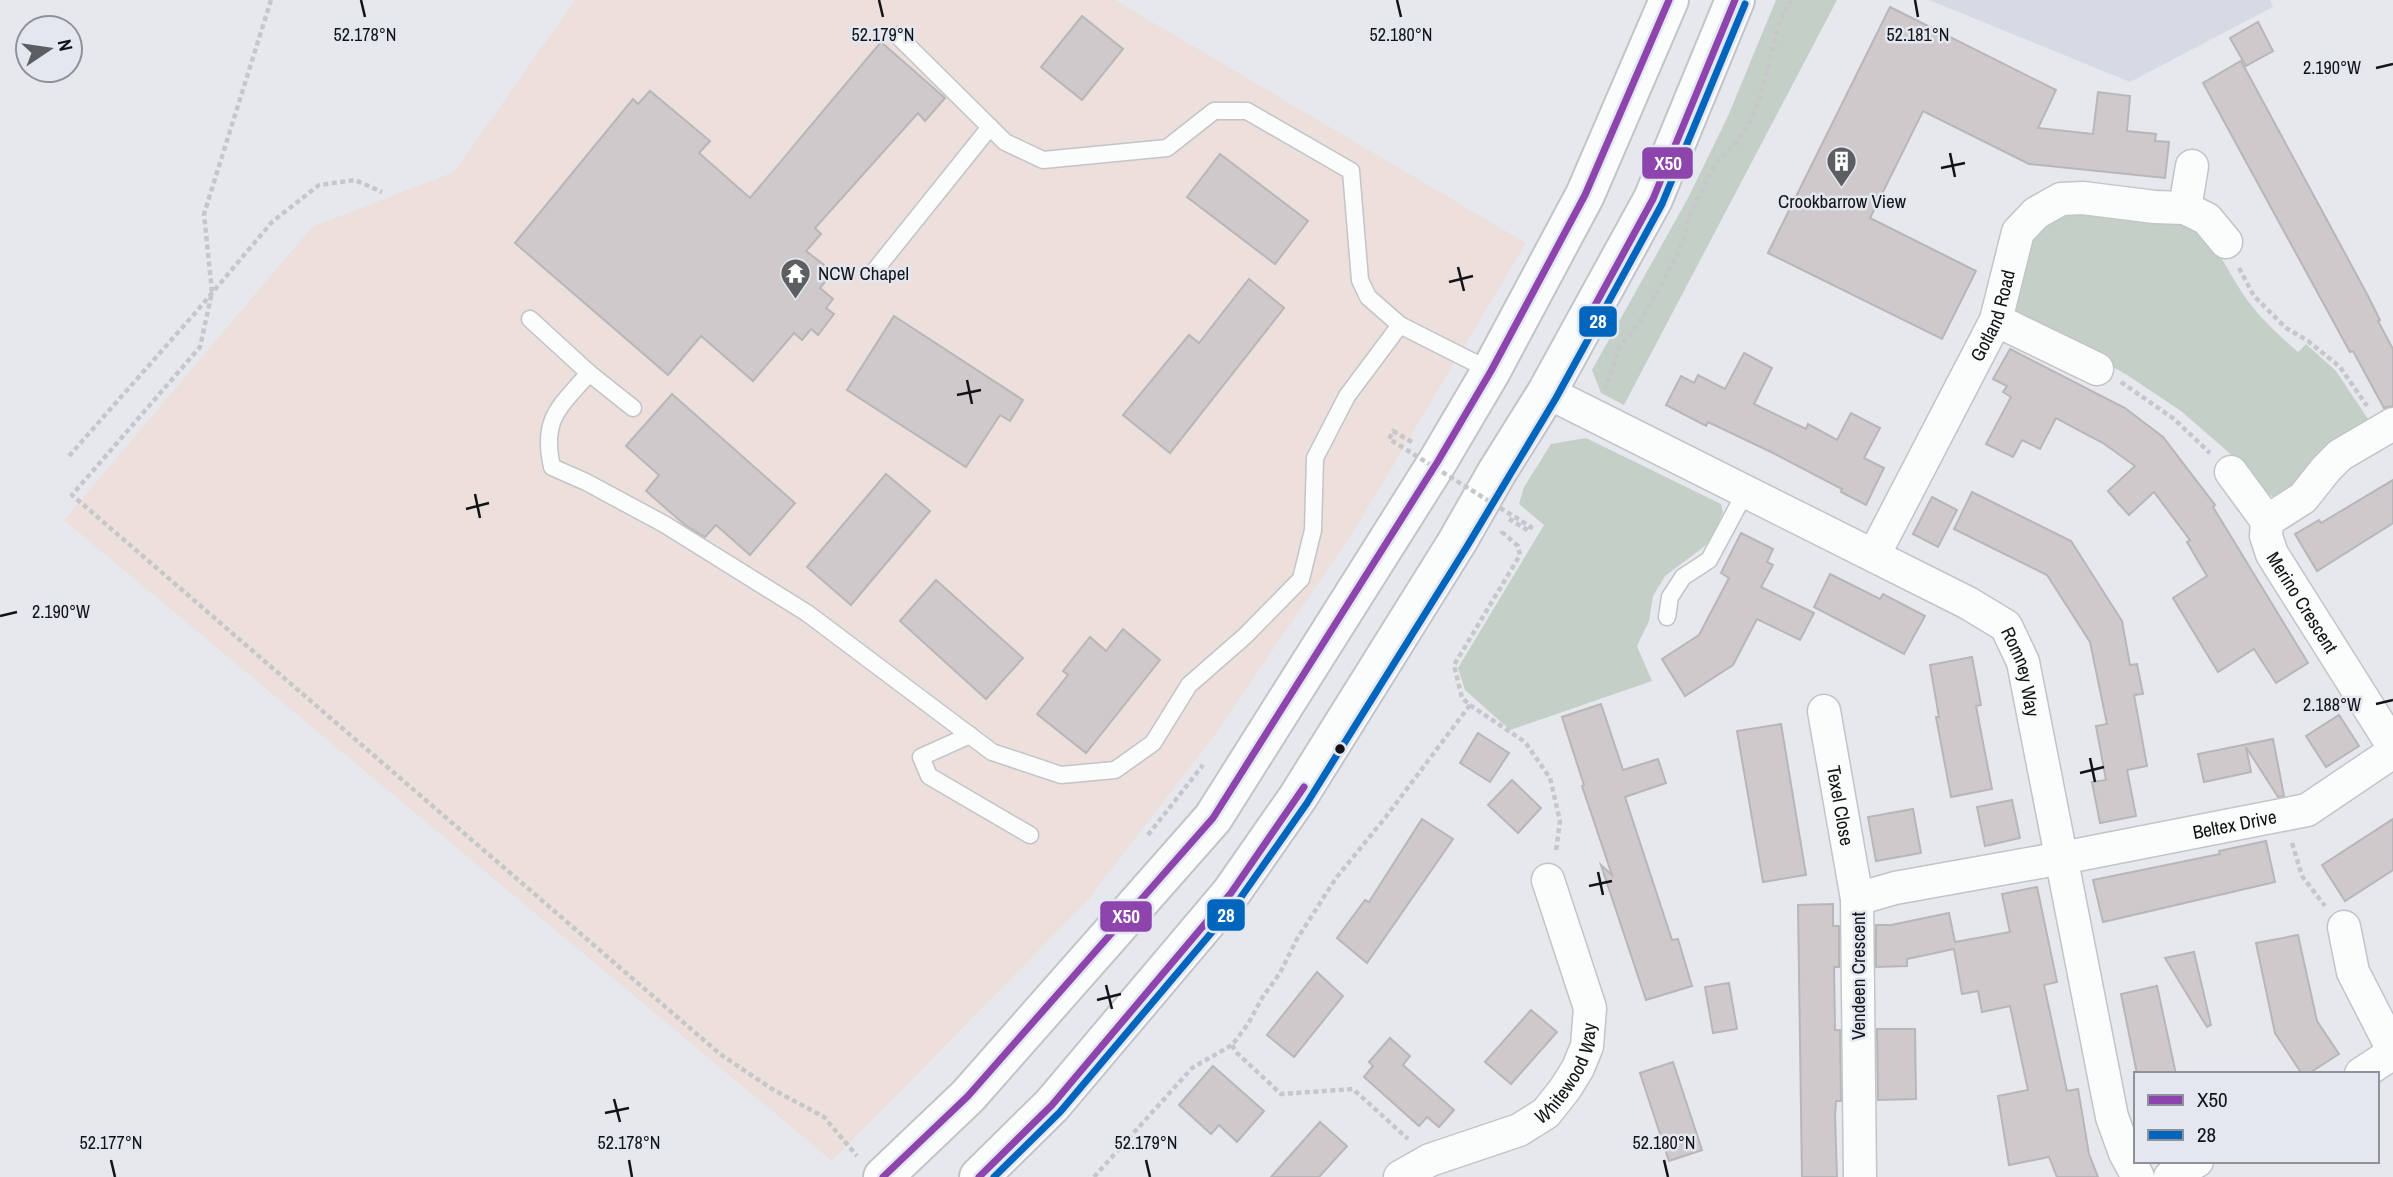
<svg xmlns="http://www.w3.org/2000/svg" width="2393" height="1177" viewBox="0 0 2393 1177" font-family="'Archivo Narrow',sans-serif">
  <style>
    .built { fill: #d6dae4 }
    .education { fill: #ecdfdc }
    .green { fill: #c4cfc8 }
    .building { fill: #d0c9cb; stroke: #b7b6b8; stroke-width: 2 }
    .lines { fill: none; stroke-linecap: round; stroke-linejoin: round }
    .lane-casing { stroke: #c3c4c8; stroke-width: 19 }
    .street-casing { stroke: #c3c4c8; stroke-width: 35 }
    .primary-casing { stroke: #c3c4c8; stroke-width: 42 }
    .path { stroke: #c6c7c8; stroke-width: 4.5; stroke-dasharray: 5 3.5; stroke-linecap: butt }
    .lane { stroke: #fbfcfc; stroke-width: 16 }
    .street { stroke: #fbfcfc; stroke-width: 32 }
    .primary { stroke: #fbfcfc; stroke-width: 38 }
    .path-bridge { stroke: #c6c7c8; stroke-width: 4.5; stroke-dasharray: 5 3.5; stroke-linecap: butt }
    .bus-1-casing { stroke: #e3e7f0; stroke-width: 12 }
    .bus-2-casing { stroke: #e3e7f0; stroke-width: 12 }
    .bus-1 { stroke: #8e44ad; stroke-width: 7 }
    .bus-2 { stroke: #0065bd; stroke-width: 7 }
    .ticks { fill: none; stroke: #121316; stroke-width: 2.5 }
    .bus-dot { fill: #121316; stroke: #e3e7f0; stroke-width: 2.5 }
    .labels { text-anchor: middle; stroke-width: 5; stroke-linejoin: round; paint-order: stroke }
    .poi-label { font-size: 19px; fill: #121316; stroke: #e3e7f0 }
    .street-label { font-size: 19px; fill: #121316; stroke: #e3e7f0 }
    .ticks-label { font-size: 18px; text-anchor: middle; fill: #121316; stroke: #e3e7f0; stroke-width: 5; stroke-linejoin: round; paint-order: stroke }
    .line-badge { stroke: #e3e7f0; stroke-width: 2.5 }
    .badge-label { font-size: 19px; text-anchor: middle; font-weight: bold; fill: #fff }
  </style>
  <rect width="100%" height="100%" fill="#e6e8ed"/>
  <polygon class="built" points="1929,0 2270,0 2273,7 2130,82"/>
  <polygon class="education" points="575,0 1115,0 1526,243 1357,526 1217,732 1087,901 832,1161 64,520 312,227 454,172"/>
  <g class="green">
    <polygon points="1776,0 1837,0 1624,405 1601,393 1592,370 1688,198 1728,116"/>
    <path d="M 2071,209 L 2176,221 C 2216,233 2225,270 2248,301 C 2262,320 2280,336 2298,352 L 2306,344 L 2336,371 L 2370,422 L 2287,495 L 2274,497 L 2263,492 L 2242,464 L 2181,411 L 2127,375 L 2071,343 L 2010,318 L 2033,231 Z"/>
    <polygon points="1586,438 1721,504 1723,512 1714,533 1705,546 1665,576 1653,596 1649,621 1637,646 1652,681 1510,730 1465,690 1458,668 1544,525 1519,504 1524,487 1551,444"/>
  </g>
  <g class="building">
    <polygon points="1890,7 2056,90 2038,128 2093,134 2098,92 2130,96 2127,131 2156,134 2155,141 2169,142 2165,178 2029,164 1923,111 1870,218 1976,271 1942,339 1768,253"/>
    <polygon points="1082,16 1123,49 1082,100 1041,67"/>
    <polygon points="2258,22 2273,51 2246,66 2230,38"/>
    <polygon points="881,42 945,98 925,121 918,113 815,228 821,234 806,251 833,272 820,288 833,299 826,308 834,314 818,335 811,329 802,340 794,333 753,381 701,336 668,375 515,243 633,99 638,104 650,91 710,141 699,153 750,198"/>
    <polygon points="2241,61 2368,296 2380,320 2378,321 2393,349 2393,406 2384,408 2353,351 2350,352 2203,83"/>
    <polygon points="1220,154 1308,221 1275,264 1187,197"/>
    <polygon points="1249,279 1284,308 1170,453 1123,415 1189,335 1199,343"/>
    <polygon points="894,316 1023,400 1010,421 1000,415 966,467 847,390"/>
    <polygon points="2010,349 2125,408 2163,437 2215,505 2213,507 2308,663 2276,683 2254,649 2218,672 2173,598 2207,576 2187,542 2190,540 2154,492 2129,515 2118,503 2108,491 2135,466 2103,443 2056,418 2040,449 2022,440 2013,457 1986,444 2011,397 2003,392 2007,386 1993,379"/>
    <polygon points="1744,353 1772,368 1754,404 1806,429 1808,424 1837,440 1851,413 1880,428 1864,458 1884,468 1866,505 1841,492 1842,489 1769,451 1708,422 1706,426 1666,405 1681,376 1694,383 1698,375 1725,389"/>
    <polygon points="672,394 795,503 750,555 716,525 705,537 685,525 646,491 659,475 626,446"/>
    <polygon points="886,474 930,511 851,605 807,567"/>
    <polygon points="2393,480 2393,523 2317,571 2295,534 2319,520 2321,523"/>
    <polygon points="1972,492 2071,541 2122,621 2130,665 2137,664 2143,694 2134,695 2147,766 2127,770 2136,816 2100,823 2092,782 2106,780 2096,726 2107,724 2090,642 2047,575 1954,529"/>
    <polygon points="1932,497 1957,510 1938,547 1913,534"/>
    <polygon points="1741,533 1773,549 1767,562 1773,565 1761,587 1814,613 1800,640 1757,619 1733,665 1685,696 1662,659 1699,635 1729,578 1721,573"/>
    <polygon points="1830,574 1880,599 1883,594 1925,616 1904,654 1814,607"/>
    <polygon points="936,580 1023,658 986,699 900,621"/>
    <polygon points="1123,629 1160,660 1086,753 1037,714 1068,675 1063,671 1090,637 1106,651"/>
    <polygon points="1972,657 1981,705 1976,706 1992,789 1951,797 1936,717 1939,717 1930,665"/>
    <polygon points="1601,704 1623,770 1658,759 1666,783 1625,797 1672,940 1678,939 1692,986 1646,1000 1601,865 1612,875 1582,786 1584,785 1562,717"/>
    <polygon points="2339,715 2359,746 2326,767 2306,736"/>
    <polygon points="1781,724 1806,875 1763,882 1737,731"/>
    <polygon points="1478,733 1509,753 1490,782 1460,763"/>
    <polygon points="2273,739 2284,796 2278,797 2246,747 2251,772 2204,782 2198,754"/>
    <polygon points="1512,780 1541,808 1518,833 1488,805"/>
    <polygon points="2012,800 2020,838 1985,846 1977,807"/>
    <polygon points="1913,809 1921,853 1876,861 1868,817"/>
    <polygon points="1422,819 1453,839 1367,963 1337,938 1365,900 1369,902"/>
    <polygon points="2393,819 2393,870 2345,901 2322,865"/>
    <polygon points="2266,841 2275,882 2103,922 2093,880 2220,854 2219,851"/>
    <polygon points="2037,887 2057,982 2044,985 2067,1091 2078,1089 2089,1154 2098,1177 2057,1177 2049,1157 2009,1165 1998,1096 2028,1090 2010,1006 1982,1012 1978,991 1962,994 1954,949 1907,959 1907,966 1876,967 1876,925 1891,925 1949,913 1955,942 2010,932 2002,894"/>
    <polygon points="1833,904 1833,926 1839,926 1839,967 1834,967 1835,1030 1840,1030 1841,1101 1836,1101 1835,1115 1837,1177 1802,1177 1798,905"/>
    <polygon points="2298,935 2317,1021 2339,1054 2308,1074 2302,1074 2275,1033 2256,943"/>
    <polygon points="2194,952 2211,1025 2207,1027 2165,958"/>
    <polygon points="1317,972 1343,996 1294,1057 1267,1035"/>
    <polygon points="1729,983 1737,1029 1713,1033 1705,987"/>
    <polygon points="2157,986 2176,1074 2137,1074 2121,994"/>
    <polygon points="1531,1010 1557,1032 1511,1084 1485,1062"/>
    <polygon points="1877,1029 1915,1029 1916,1099 1878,1100"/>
    <polygon points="1390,1038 1410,1056 1403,1065 1454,1110 1439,1127 1427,1117 1419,1126 1364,1077 1373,1066 1369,1062"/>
    <polygon points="1673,1062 1702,1150 1669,1161 1640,1073"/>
    <polygon points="1213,1066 1264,1111 1237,1142 1219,1125 1211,1134 1179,1105"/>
    <polygon points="1320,1122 1347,1146 1319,1177 1271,1177"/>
  </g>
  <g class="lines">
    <defs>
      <g id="lane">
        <polyline points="897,35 1005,142 1043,160 1167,148 1214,111 1247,111 1351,171 1360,280 1368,297 1400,325"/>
        <polyline points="876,269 990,127"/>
        <polyline points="530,319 589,373 633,408"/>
        <path d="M 589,373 C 560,407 541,418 552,467 L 586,482 L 664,524 L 807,613 L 992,752 L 1061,775 L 1115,770 L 1153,743 L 1189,685 L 1245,636 L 1301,579 L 1313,530 L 1315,458 L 1347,396 L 1400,325 L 1491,371"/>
        <polyline points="1667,617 1670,597 1683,577 1709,560 1746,491"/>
        <polyline points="970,735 921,757 929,776 1030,835"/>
      </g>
      <g id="street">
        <polyline points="2185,208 2192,166"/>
        <polyline points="1996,320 2097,369"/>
        <path id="s1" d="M 1547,392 L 1968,603 L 2006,626 L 2023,662 L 2112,1117 L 2125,1153 L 2138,1177"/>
        <path id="s2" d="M 2393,424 L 2340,455 L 2326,469 L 2303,498 L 2267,521 L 2266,536 L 2272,554 L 2393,746"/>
        <polyline points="2231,472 2267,521"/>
        <path id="s3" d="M 1874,555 L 1996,320 L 2018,232 L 2036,213 L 2061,199 L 2083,198 L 2155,207 L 2185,208 L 2207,219 L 2226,242"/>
        <path id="s4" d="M 1824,711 L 1857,899"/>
        <polyline points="2344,927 2353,972 2393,1050"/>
        <polyline points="2361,1074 2393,1053"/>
        <path id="s5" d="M 1400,1177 L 1430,1160 L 1519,1130 L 1546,1113 L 1565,1089 L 1578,1068 L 1587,1046 L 1590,1008 L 1548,880"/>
        <path id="s6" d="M 1860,1177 L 1857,899 L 1895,888 L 2062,858 L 2307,810 L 2393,752"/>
        <polyline points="2170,1177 2197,1161"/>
      </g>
      <g id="primary">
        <polyline points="883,1177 968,1096 1213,818 1438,461 1491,371 1585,195 1669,0"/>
        <polyline points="979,1177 1052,1105 1231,893 1298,797 1457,542 1497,472 1547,392 1653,199 1735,0"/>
      </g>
    </defs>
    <use href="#lane" class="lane-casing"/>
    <use href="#street" class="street-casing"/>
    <use href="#primary" class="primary-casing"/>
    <g class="path">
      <polyline points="271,0 204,214 212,292 200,347 72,495 720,1054 772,1089 824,1117 857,1156"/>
      <polyline points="2239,268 2254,296 2286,328 2308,341 2340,367 2367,406"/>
      <polyline points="2121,382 2174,419 2210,453"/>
      <polyline points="1605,390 1619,348 1644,315 1665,278 1684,240 1687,222 1692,210 1715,164 1738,141 1753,116 1761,94 1779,24 1791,0"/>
      <polyline points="69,456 196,312 272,222 319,185 355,180 382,192"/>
      <polyline points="1470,705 1525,742 1550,778 1560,821 1556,851"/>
      <polyline points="1148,835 1203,765"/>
      <polyline points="2292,843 2302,876 2325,906"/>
      <polyline points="1232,1045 1237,1053 1281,1094 1353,1089 1408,1139"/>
      <polyline points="1094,1177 1192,1068 1232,1045 1248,1024 1262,998 1280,973 1297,939 1336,878 1385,818 1470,705 1462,698 1454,665 1520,555 1518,546 1502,532 1503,530"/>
    </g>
    <use href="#lane" class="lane"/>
    <use href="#street" class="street"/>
    <use href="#primary" class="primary"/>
    <polyline class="path-bridge" points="1412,442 1393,431 1389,439 1531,527 1529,531 1509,519"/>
    <defs>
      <g id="bus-1">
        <polyline points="1587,320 1653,199 1735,0"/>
        <polyline points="883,1177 968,1096 1213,818 1438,461 1491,371 1585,195 1669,0"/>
        <polyline points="979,1177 1052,1105 1231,893 1304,787"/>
      </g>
      <polyline id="bus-2" points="994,1177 1060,1112 1239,900 1307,803 1466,548 1556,398 1662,204 1745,4"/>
    </defs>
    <use href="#bus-1" class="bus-1-casing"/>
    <use href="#bus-2" class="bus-2-casing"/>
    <use href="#bus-1" class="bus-1"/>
    <use href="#bus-2" class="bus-2"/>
  </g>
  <path class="ticks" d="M 361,0 L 365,17M 879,0 L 883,17M 1397,0 L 1401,17M 1915,0 L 1918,17M 2376,68 L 2393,64M 1950,153 L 1955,177M 1941,168 L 1965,163M 1458,267 L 1464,291M 1449,282 L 1473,276M 967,380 L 972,404M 957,395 L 981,390M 475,494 L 480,518M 466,509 L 489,503M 0,616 L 17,612M 2376,704 L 2393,700M 2090,758 L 2095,782M 2080,773 L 2104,767M 1598,872 L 1603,895M 1589,886 L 1612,881M 1106,985 L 1112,1009M 1097,1000 L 1121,994M 614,1099 L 620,1122M 605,1113 L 629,1108M 111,1160 L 115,1177M 629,1160 L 632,1177M 1146,1160 L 1150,1177M 1664,1160 L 1668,1177"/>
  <defs>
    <symbol id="building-pin" viewBox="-11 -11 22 30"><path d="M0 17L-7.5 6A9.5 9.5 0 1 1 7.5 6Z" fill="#5c5e61" stroke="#e3e7f0"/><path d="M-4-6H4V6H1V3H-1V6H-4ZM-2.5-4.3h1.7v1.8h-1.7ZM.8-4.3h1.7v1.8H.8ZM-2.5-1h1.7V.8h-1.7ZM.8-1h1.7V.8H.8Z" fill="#fff"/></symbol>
    <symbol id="temple-pin" viewBox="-11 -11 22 30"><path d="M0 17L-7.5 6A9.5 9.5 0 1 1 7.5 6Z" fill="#5c5e61" stroke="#e3e7f0"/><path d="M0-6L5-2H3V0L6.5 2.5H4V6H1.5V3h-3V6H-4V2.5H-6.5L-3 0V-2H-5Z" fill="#fff"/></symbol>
  </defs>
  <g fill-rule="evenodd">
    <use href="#building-pin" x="1824" y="144" width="35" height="47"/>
    <use href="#temple-pin" x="778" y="256" width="35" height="47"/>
  </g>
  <circle class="bus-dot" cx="1340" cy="749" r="6"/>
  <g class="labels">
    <g class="poi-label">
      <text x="1842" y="208">Crookbarrow View</text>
      <text x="818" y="280" text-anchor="start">NCW Chapel</text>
    </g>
    <g class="street-label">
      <text dy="7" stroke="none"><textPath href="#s3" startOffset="268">Gotland Road</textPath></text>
      <text dy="7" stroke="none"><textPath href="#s2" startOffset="252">Merino Crescent</textPath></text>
      <text dy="7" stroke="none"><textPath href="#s1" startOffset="564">Romney Way</textPath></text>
      <text dy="7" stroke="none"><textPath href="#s4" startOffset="96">Texel Close</textPath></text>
      <text dy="7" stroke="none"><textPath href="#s6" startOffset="663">Beltex Drive</textPath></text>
      <text transform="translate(1858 976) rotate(-90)" y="7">Vendeen Crescent</text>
      <text dy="7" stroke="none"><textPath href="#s5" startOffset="206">Whitewood Way</textPath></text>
    </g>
  </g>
  <g class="ticks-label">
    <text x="365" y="41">52.178°N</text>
    <text x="883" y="41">52.179°N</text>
    <text x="1401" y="41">52.180°N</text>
    <text x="1918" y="41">52.181°N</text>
    <text x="2332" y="74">2.190°W</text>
    <text x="61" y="618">2.190°W</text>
    <text x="2332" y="711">2.188°W</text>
    <text x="111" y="1149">52.177°N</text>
    <text x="629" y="1149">52.178°N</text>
    <text x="1146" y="1149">52.179°N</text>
    <text x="1664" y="1149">52.180°N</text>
  </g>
  <g class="line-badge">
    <rect x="1641" y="146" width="53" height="34" rx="7" fill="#8e44ad"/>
    <rect x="1578" y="305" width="40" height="33" rx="7" fill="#0065bd"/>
    <rect x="1206" y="898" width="40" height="34" rx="7" fill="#0065bd"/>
    <rect x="1099" y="900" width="54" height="33" rx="7" fill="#8e44ad"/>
  </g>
  <g class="badge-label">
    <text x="1668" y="170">X50</text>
    <text x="1598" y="328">28</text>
    <text x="1226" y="922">28</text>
    <text x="1126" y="923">X50</text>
  </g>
  <rect x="2134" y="1072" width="245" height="91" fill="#e3e7f0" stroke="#8f9299" stroke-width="2"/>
  <rect x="2148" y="1095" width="35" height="10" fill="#8e44ad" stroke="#8f9299" stroke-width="2"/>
  <text x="2197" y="1107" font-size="21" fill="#121316">X50</text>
  <rect x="2148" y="1130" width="35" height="10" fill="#0065bd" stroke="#8f9299" stroke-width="2"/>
  <text x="2197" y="1142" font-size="21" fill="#121316">28</text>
  <g transform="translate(49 49) rotate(77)"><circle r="33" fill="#e3e7f0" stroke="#8f9299" stroke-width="2"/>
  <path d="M0-5L12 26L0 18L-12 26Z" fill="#5c5e61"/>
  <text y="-10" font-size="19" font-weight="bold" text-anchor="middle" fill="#121316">N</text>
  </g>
</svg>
